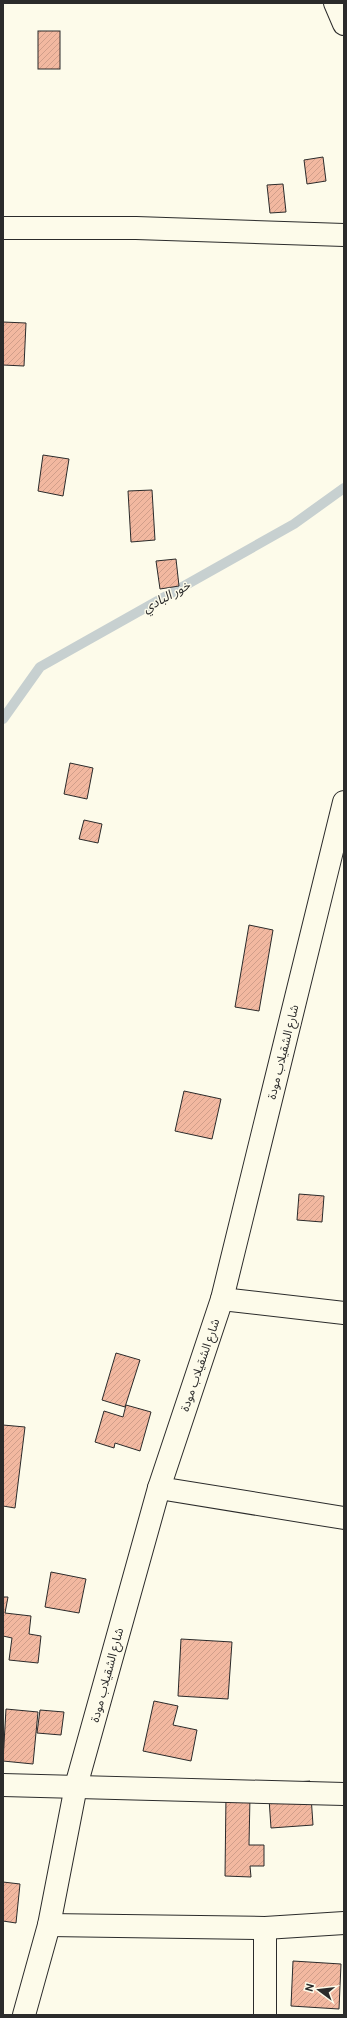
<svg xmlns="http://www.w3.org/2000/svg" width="347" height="2018" viewBox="0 0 347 2018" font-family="Cabin,'Noto Sans Arabic',sans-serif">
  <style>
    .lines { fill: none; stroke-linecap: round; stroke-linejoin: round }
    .stream { stroke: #c7d0d0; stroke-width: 10 }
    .building { fill: url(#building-hatch); stroke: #2b2b2b }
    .street-casing { stroke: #2b2b2b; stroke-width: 24 }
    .street { stroke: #fdfbea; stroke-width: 22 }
    .labels { text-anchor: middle; stroke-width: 3; stroke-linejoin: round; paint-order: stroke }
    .street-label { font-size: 12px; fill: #2b2b2b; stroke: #fdfbea }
    .water-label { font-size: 13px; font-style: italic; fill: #2b2b2b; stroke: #fdfbea }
  </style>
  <defs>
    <pattern id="building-hatch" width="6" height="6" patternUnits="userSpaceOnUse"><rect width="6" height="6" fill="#f2b8a0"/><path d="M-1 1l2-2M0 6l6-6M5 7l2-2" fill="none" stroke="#d09e8a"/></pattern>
  </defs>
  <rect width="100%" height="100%" fill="#fdfbea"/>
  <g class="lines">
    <polyline class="stream" points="3,719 40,667 294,524 344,488"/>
  </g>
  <g class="building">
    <rect x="38" y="31" width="22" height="38"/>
    <polygon points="323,157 326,181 307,184 304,160"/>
    <polygon points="283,184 286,212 270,213 267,185"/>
    <polygon points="3,322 26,323 24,366 3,365"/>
    <polygon points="43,455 69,459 63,496 38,491"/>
    <polygon points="152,490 155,540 131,542 128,491"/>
    <polygon points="176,559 179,586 160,589 156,561"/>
    <polygon points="70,763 93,768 87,799 64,794"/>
    <polygon points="84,820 102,824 98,843 79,839"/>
    <polygon points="249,925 273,930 259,1011 235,1007"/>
    <polygon points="184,1091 221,1099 212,1139 175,1131"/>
    <polygon points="299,1194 324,1196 322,1222 297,1220"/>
    <polygon points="116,1353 140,1360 125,1407 102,1400"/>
    <polygon points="126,1405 151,1412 140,1451 115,1443 114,1448 95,1442 104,1411 123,1417"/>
    <polygon points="3,1425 25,1427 15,1508 3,1506"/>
    <polygon points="51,1572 86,1579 79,1613 45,1607"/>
    <polygon points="3,1597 8,1597 5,1613 31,1616 29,1634 41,1636 38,1663 9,1660 12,1638 3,1636"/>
    <polygon points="181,1639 232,1642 228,1699 178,1696"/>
    <polygon points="154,1701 178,1706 173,1725 197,1730 191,1761 143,1751"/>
    <polygon points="6,1709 38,1712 33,1764 3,1761"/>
    <polygon points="40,1710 64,1712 61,1735 37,1733"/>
    <polygon points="310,1781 313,1825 271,1828 268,1784"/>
    <polygon points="226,1795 250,1796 249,1845 264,1845 264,1866 250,1866 251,1877 225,1876"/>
    <polygon points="3,1882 20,1884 16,1923 3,1921"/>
    <polygon points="293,1961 341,1964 339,2009 291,2006"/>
  </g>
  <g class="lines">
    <defs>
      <g id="street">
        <polyline points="335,3 344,24"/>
        <polyline points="3,228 136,228 344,235"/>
        <polyline points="222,1299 344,1313"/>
        <polyline points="159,1488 344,1518"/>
        <polyline points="3,1785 344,1794"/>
        <polyline points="49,1925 265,1928 344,1923"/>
        <polyline points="24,2015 49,1925 76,1786 159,1488 222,1299 344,802"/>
        <polyline points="265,2015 265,1928"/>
      </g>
    </defs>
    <use href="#street" class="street-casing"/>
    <use href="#street" class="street"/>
  </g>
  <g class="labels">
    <g class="street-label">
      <text transform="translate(283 1052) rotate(-76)" y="4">شارع الشقيلاب مودة</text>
      <text transform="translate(200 1365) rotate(-71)" y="4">شارع الشقيلاب مودة</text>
      <text transform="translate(107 1675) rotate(-75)" y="4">شارع الشقيلاب مودة</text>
    </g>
    <g class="water-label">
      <text transform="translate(166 596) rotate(-29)" y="5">خور البادي</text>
    </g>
  </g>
  <rect width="347" height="2018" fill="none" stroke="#2b2b2b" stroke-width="8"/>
  <g transform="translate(319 1990) rotate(285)" stroke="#fdfbea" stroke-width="3" paint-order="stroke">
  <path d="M0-3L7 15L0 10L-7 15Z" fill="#2b2b2b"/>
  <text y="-6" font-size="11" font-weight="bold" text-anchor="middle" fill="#2b2b2b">N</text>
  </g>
</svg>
